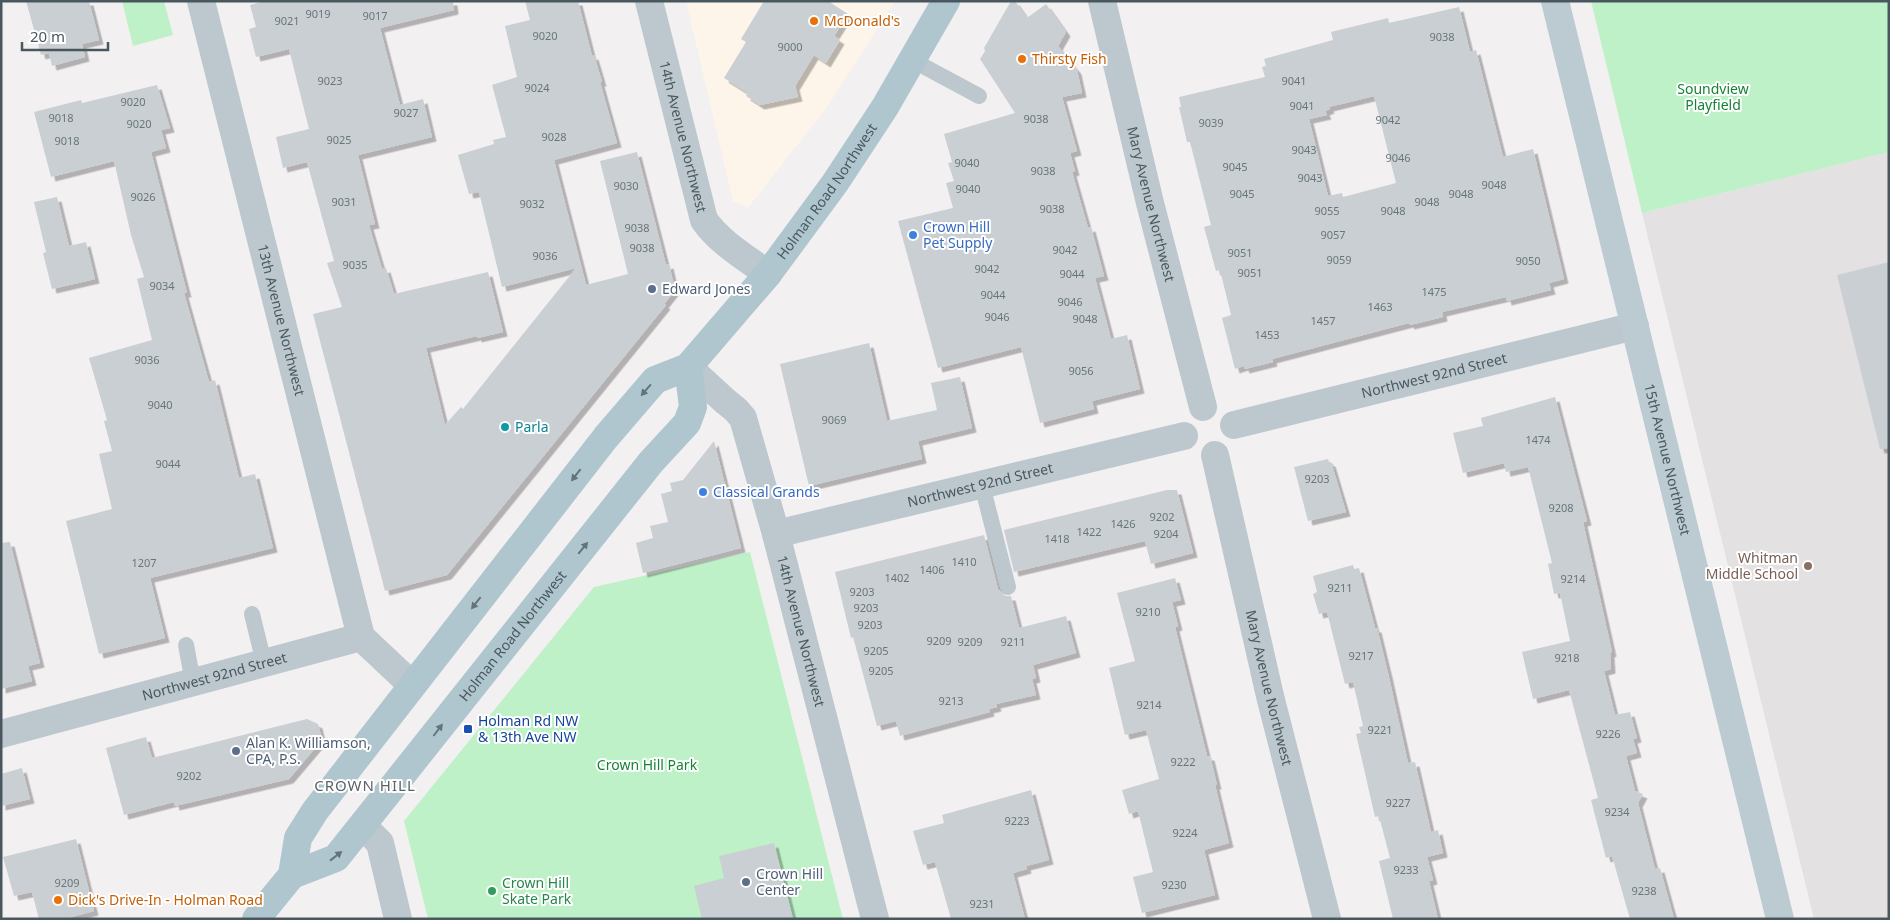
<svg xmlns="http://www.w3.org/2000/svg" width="1890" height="920" viewBox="0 0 1890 920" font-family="'Noto Sans',sans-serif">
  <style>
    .commercial { fill: #fdf4ea }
    .education { fill: #e4e1e3 }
    .green { fill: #bef1c7 }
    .building { fill: #cacfd3; fill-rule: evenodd; filter: url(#shadow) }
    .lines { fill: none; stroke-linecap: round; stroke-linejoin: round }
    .service { stroke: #bcc8cd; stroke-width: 16 }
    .minor { stroke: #bcc8cd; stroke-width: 28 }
    .secondary { stroke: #bccbd2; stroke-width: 28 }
    .primary { stroke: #afc6cf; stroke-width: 28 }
    .oneway { fill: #62747a }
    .food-dot { fill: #e8710a; stroke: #fff; stroke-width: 2 }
    .shop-dot { fill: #3f7fe0; stroke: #fff; stroke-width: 2 }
    .service-dot { fill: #5c6f8a; stroke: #fff; stroke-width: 2 }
    .culture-dot { fill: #0f9aa8; stroke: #fff; stroke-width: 2 }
    .education-dot { fill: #8d6e63; stroke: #fff; stroke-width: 2 }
    .transit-dot { fill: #1a4fb4; stroke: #fff; stroke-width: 2 }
    .leisure-dot { fill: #2e9e5b; stroke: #fff; stroke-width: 2 }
    .labels { text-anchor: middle; stroke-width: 4; stroke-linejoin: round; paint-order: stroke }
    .number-label { font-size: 11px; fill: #68767b }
    .food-label { font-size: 14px; fill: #c56008; stroke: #fff; text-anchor: start }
    .park-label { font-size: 14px; fill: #158335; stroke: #fff }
    .street-label { font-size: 14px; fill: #48585e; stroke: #fff }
    .shop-label { font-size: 14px; fill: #366cbe; stroke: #fff; text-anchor: start }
    .service-label { font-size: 14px; fill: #4e5e75; stroke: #fff; text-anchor: start }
    .culture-label { font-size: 14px; fill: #0d838f; stroke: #fff; text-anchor: start }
    .education-label { font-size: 14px; fill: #785e54; stroke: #fff; text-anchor: end }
    .transit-label { font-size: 14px; fill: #164399; stroke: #fff; text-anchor: start }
    .leisure-label { font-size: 14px; fill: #27864d; stroke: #fff; text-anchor: start }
    .neighbourhood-label { font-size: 15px; letter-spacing: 1px; fill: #5c6265; stroke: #fff }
  </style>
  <defs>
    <filter id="shadow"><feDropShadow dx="4.5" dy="4.5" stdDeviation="0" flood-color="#0004"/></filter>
  </defs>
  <rect width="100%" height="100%" fill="#f3f0f1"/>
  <polygon class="commercial" points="686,1 895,1 827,107 748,208 733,201"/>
  <polygon class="education" points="1889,152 1889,919 1814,919 1642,213"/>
  <g class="green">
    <polygon points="122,1 164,1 173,35 133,46"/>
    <polygon points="1591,1 1889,1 1889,152 1642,213"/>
    <polygon points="750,552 843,919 428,919 404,821 594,587"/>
  </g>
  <g class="building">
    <polygon points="26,1 89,1 99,40 82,44 85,57 52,66 49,53 41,55"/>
    <polygon points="265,1 453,1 454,10 380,28 400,105 423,99 432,137 358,155 375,224 369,225 382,269 386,268 394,294 488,272 503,332 477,338 477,336 426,348 445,425 461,407 463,409 576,268 502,287 479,192 469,194 458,155 494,144 493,140 506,137 492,85 517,77 505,26 530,20 525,1 578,1 592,56 594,55 602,82 600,82 617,143 554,160 586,285 628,274 600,161 637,152 666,265 669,264 675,290 664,304 666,305 447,575 385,591 313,314 342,307 327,263 334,261 307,162 283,168 276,137 309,129 289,49 256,57 249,29 256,27 250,5"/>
    <polygon points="764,1 828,1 848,14 834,36 840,40 826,63 814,55 795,86 798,97 760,105 746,96 748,93 724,78 746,42 741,39"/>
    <polygon points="1011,1 1015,1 1027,18 1046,4 1066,32 1058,46 1077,70 1082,93 1062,97 1077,151 1070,153 1075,171 1072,172 1088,228 1091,227 1104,276 1095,278 1111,339 1127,335 1140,389 1092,401 1094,409 1040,423 1021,347 938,368 898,221 953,208 946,183 954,181 948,163 952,162 944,134 1015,113 980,59 985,51 984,48"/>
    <path d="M 1459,7 L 1470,52 L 1476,50 L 1503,157 L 1533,149 L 1564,279 L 1549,283 L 1551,290 L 1507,301 L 1506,297 L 1442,312 L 1443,317 L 1410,325 L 1409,323 L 1325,345 L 1272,359 L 1273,362 L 1245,369 L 1244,366 L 1235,369 L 1222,318 L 1231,315 L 1220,270 L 1216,271 L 1204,227 L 1211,225 L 1190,142 L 1187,142 L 1179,107 L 1181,107 L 1179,97 L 1265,77 L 1262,67 L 1266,66 L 1264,59 L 1333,40 L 1331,32 L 1388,18 L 1389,23 ZM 1374,96 L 1396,183 L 1343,197 L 1342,193 L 1328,196 L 1309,119 L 1327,115 L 1325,111 L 1330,109 L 1329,107 Z"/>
    <polygon points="157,85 170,128 161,130 166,148 151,152 187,293 184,293 209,382 215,380 239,478 255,474 273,548 150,578 165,638 99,654 66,521 112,509 99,454 112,451 104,421 107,420 89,358 152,340 137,279 144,277 131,235 114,161 51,177 34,112 81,100 82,103"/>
    <polygon points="57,197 69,246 86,242 95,279 52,289 43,253 46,252 34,202"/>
    <polygon points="1889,262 1889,448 1880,449 1837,275"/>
    <polygon points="869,343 887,421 937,410 931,383 960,377 972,428 918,441 922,459 809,486 780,364"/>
    <polygon points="1555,397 1587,521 1583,522 1612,652 1610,653 1611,669 1604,671 1615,715 1630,712 1637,738 1633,739 1637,753 1626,756 1635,791 1643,794 1638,803 1655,869 1660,868 1674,919 1630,919 1612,856 1606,858 1591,800 1598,798 1569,690 1533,699 1522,652 1570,641 1560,593 1554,594 1548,564 1552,563 1528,467 1506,472 1504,463 1463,473 1453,433 1483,426 1481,418"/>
    <polygon points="714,441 741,548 643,573 636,543 653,538 650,526 668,522 661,494 672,491 670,483 683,480"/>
    <polygon points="1328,459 1329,462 1331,462 1346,512 1308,521 1294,467"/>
    <polygon points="1167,490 1177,490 1193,553 1151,564 1145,541 1014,572 1004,530"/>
    <polygon points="984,535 998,589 1005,596 1011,596 1019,628 1066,616 1076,653 1033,665 1036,678 1032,679 1036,695 996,704 997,707 989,709 990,712 900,736 896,721 877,726 853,637 851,638 835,572"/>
    <polygon points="10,542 40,663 28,666 32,681 1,689 1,543"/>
    <polygon points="1353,565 1354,569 1359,568 1375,628 1377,628 1388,673 1408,763 1415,762 1431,832 1438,830 1443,853 1427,857 1433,880 1429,881 1438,919 1393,919 1379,861 1390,858 1379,816 1375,817 1356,734 1361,733 1359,727 1363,726 1353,682 1345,684 1327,612 1319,614 1313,594 1317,592 1313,576"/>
    <polygon points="1175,578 1181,600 1172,602 1178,626 1175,627 1207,756 1210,756 1217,785 1215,785 1229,843 1204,850 1215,895 1142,913 1133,877 1153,872 1138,811 1129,814 1122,790 1159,779 1146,730 1125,735 1109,668 1135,661 1117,593"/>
    <polygon points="307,719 318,724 322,740 289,779 175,806 174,802 124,815 106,748 146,737 152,758"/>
    <polygon points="22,768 30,799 1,806 1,774"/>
    <polygon points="1031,790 1049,860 1026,866 1027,869 1013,873 1025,919 951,919 935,862 923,865 913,831 944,823 942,815"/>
    <polygon points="76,839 94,911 64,919 39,919 32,892 14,896 3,857"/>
    <polygon points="774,843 793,919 702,919 694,886 724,878 719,856"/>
  </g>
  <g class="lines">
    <g class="service">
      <polyline points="912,60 979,96"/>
      <polyline points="982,485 1008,587"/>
      <polyline points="252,614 264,663"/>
      <polyline points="186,645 193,682"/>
    </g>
    <g class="minor">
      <path id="s1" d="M 201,1 L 361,637"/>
      <path id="s2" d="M 649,1 L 704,220 C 719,242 746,258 768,274"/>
      <path id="s3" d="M 1102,1 L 1150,203 L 1203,407"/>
      <path id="s4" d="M 688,367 L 725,401 L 736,410 L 743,418 L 776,534 L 875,919"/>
      <path id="s5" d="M 1234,425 L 1635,326"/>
      <path id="s6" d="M 1215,455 L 1270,696 L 1327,919"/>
      <path id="s7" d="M 776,534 L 1184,436"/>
      <polyline points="361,637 412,685"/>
      <path id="s8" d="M 1,734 L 361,637"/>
      <polyline points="363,826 380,843 398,919"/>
    </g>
    <path class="secondary" id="s9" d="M 1555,1 L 1780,919"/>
    <g class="primary">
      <path id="s10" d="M 292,875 L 336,858 L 651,462 L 687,423 L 693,407 L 688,367"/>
      <path id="s11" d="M 256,919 L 292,875 L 298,838 L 315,811 L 606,437 L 655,380 L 688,367 L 768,274 L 835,183 L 885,107 L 946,1"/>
    </g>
  </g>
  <defs><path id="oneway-solid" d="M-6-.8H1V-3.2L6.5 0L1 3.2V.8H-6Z" transform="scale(1.25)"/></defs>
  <g class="oneway">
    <use href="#oneway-solid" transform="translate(646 390) rotate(131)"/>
    <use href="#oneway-solid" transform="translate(576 475) rotate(128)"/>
    <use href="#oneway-solid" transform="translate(583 548) rotate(-51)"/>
    <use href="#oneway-solid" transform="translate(476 603) rotate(128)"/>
    <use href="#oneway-solid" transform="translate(438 730) rotate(-53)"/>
    <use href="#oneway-solid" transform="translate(336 856) rotate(-38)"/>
  </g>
  <g class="food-dot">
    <circle cx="814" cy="21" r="5"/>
    <circle cx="1022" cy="59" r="5"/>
    <circle cx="58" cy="900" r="5"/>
  </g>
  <g class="shop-dot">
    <circle cx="913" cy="235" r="5"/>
    <circle cx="703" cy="492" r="5"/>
  </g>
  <g class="service-dot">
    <circle cx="652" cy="289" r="5"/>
    <circle cx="236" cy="751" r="5"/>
    <circle cx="746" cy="882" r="5"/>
  </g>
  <circle class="culture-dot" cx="505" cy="427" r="5"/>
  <circle class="education-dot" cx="1808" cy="566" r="5"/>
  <rect class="transit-dot" x="463" y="724" width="10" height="10" rx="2.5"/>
  <circle class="leisure-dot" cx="492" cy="891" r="5"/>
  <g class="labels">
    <g class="number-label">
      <text x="318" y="18">9019</text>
      <text x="375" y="20">9017</text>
      <text x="287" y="25">9021</text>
      <text x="545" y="40">9020</text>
      <text x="1442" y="41">9038</text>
      <text x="790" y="51">9000</text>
      <text x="330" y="85">9023</text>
      <text x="1294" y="85">9041</text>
      <text x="537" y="92">9024</text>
      <text x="133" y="106">9020</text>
      <text x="1302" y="110">9041</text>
      <text x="406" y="117">9027</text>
      <text x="61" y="122">9018</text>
      <text x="1036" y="123">9038</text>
      <text x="1388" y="124">9042</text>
      <text x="1211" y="127">9039</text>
      <text x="139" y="128">9020</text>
      <text x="554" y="141">9028</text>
      <text x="339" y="144">9025</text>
      <text x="67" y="145">9018</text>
      <text x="1304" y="154">9043</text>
      <text x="1398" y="162">9046</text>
      <text x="967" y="167">9040</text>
      <text x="1235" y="171">9045</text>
      <text x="1043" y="175">9038</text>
      <text x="1310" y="182">9043</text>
      <text x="1494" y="189">9048</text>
      <text x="626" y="190">9030</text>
      <text x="968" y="193">9040</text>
      <text x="1242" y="198">9045</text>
      <text x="1461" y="198">9048</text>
      <text x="143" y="201">9026</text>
      <text x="344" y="206">9031</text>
      <text x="1427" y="206">9048</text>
      <text x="532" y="208">9032</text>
      <text x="1052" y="213">9038</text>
      <text x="1327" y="215">9055</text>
      <text x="1393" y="215">9048</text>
      <text x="637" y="232">9038</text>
      <text x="1333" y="239">9057</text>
      <text x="642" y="252">9038</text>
      <text x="1065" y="254">9042</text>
      <text x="1240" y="257">9051</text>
      <text x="545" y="260">9036</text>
      <text x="1339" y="264">9059</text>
      <text x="1528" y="265">9050</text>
      <text x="355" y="269">9035</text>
      <text x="987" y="273">9042</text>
      <text x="1250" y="277">9051</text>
      <text x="1072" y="278">9044</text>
      <text x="162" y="290">9034</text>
      <text x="1434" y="296">1475</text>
      <text x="993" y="299">9044</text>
      <text x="1070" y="306">9046</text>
      <text x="1380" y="311">1463</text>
      <text x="997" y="321">9046</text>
      <text x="1085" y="323">9048</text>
      <text x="1323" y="325">1457</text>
      <text x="1267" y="339">1453</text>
      <text x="147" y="364">9036</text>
      <text x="1081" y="375">9056</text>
      <text x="160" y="409">9040</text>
      <text x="834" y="424">9069</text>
      <text x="1538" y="444">1474</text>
      <text x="168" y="468">9044</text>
      <text x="1317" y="483">9203</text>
      <text x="1561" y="512">9208</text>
      <text x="1162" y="521">9202</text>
      <text x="1123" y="528">1426</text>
      <text x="1089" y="536">1422</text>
      <text x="1166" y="538">9204</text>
      <text x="1057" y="543">1418</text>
      <text x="964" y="566">1410</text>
      <text x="144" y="567">1207</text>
      <text x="932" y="574">1406</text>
      <text x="897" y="582">1402</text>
      <text x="1573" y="583">9214</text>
      <text x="1340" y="592">9211</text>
      <text x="862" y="596">9203</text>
      <text x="866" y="612">9203</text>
      <text x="1148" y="616">9210</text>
      <text x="870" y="629">9203</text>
      <text x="939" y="645">9209</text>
      <text x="970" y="646">9209</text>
      <text x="1013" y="646">9211</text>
      <text x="876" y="655">9205</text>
      <text x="1361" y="660">9217</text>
      <text x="1567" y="662">9218</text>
      <text x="881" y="675">9205</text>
      <text x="951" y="705">9213</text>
      <text x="1149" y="709">9214</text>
      <text x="1380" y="734">9221</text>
      <text x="1608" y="738">9226</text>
      <text x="1183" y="766">9222</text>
      <text x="189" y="780">9202</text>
      <text x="1398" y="807">9227</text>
      <text x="1617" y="816">9234</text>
      <text x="1017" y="825">9223</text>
      <text x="1185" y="837">9224</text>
      <text x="1406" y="874">9233</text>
      <text x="67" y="887">9209</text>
      <text x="1174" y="889">9230</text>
      <text x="1644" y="895">9238</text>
      <text x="982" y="908">9231</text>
    </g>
    <g class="food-label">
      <text x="824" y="26">McDonald's</text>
      <text x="1032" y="64">Thirsty Fish</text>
      <text x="68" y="905">Dick's Drive-In - Holman Road</text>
    </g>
    <g class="park-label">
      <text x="1713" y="94">Soundview<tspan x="1713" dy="16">Playfield</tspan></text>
      <text x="647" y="770">Crown Hill Park</text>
    </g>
    <g class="street-label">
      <text dy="5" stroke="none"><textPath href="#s2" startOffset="140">14th Avenue Northwest</textPath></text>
      <text dy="5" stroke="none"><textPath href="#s11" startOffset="935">Holman Road Northwest</textPath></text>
      <text dy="5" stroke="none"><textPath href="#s3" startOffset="209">Mary Avenue Northwest</textPath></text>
      <text dy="5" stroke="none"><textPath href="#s1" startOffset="329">13th Avenue Northwest</textPath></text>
      <text dy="5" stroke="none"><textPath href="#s5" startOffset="206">Northwest 92nd Street</textPath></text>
      <text dy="5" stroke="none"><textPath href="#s9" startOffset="472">15th Avenue Northwest</textPath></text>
      <text dy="5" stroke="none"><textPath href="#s7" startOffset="210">Northwest 92nd Street</textPath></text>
      <text dy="5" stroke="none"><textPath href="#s4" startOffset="296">14th Avenue Northwest</textPath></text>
      <text dy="5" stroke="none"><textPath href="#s10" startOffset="331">Holman Road Northwest</textPath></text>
      <text dy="5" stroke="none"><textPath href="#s8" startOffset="221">Northwest 92nd Street</textPath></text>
      <text dy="5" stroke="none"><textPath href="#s6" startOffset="239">Mary Avenue Northwest</textPath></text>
    </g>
    <g class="shop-label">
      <text x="923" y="232">Crown Hill<tspan x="923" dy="16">Pet Supply</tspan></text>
      <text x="713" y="497">Classical Grands</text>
    </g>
    <g class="service-label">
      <text x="662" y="294">Edward Jones</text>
      <text x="246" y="748">Alan K. Williamson,<tspan x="246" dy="16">CPA, P.S.</tspan></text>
      <text x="756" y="879">Crown Hill<tspan x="756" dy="16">Center</tspan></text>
    </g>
    <g class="culture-label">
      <text x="515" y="432">Parla</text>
    </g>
    <g class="education-label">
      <text x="1798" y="563">Whitman<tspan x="1798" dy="16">Middle School</tspan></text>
    </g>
    <g class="transit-label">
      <text x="478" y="726">Holman Rd NW<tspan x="478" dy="16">&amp; 13th Ave NW</tspan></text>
    </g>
    <g class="leisure-label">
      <text x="502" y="888">Crown Hill<tspan x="502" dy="16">Skate Park</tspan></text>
    </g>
    <g class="neighbourhood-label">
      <text x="365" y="791">CROWN HILL</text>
    </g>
  </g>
  <rect width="1890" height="920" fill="none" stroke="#48585e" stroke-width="5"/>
  <path d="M22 42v8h86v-8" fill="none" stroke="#48585e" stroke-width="2.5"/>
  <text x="30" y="42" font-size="15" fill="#48585e" stroke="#ffffff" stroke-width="4" paint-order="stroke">20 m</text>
</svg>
